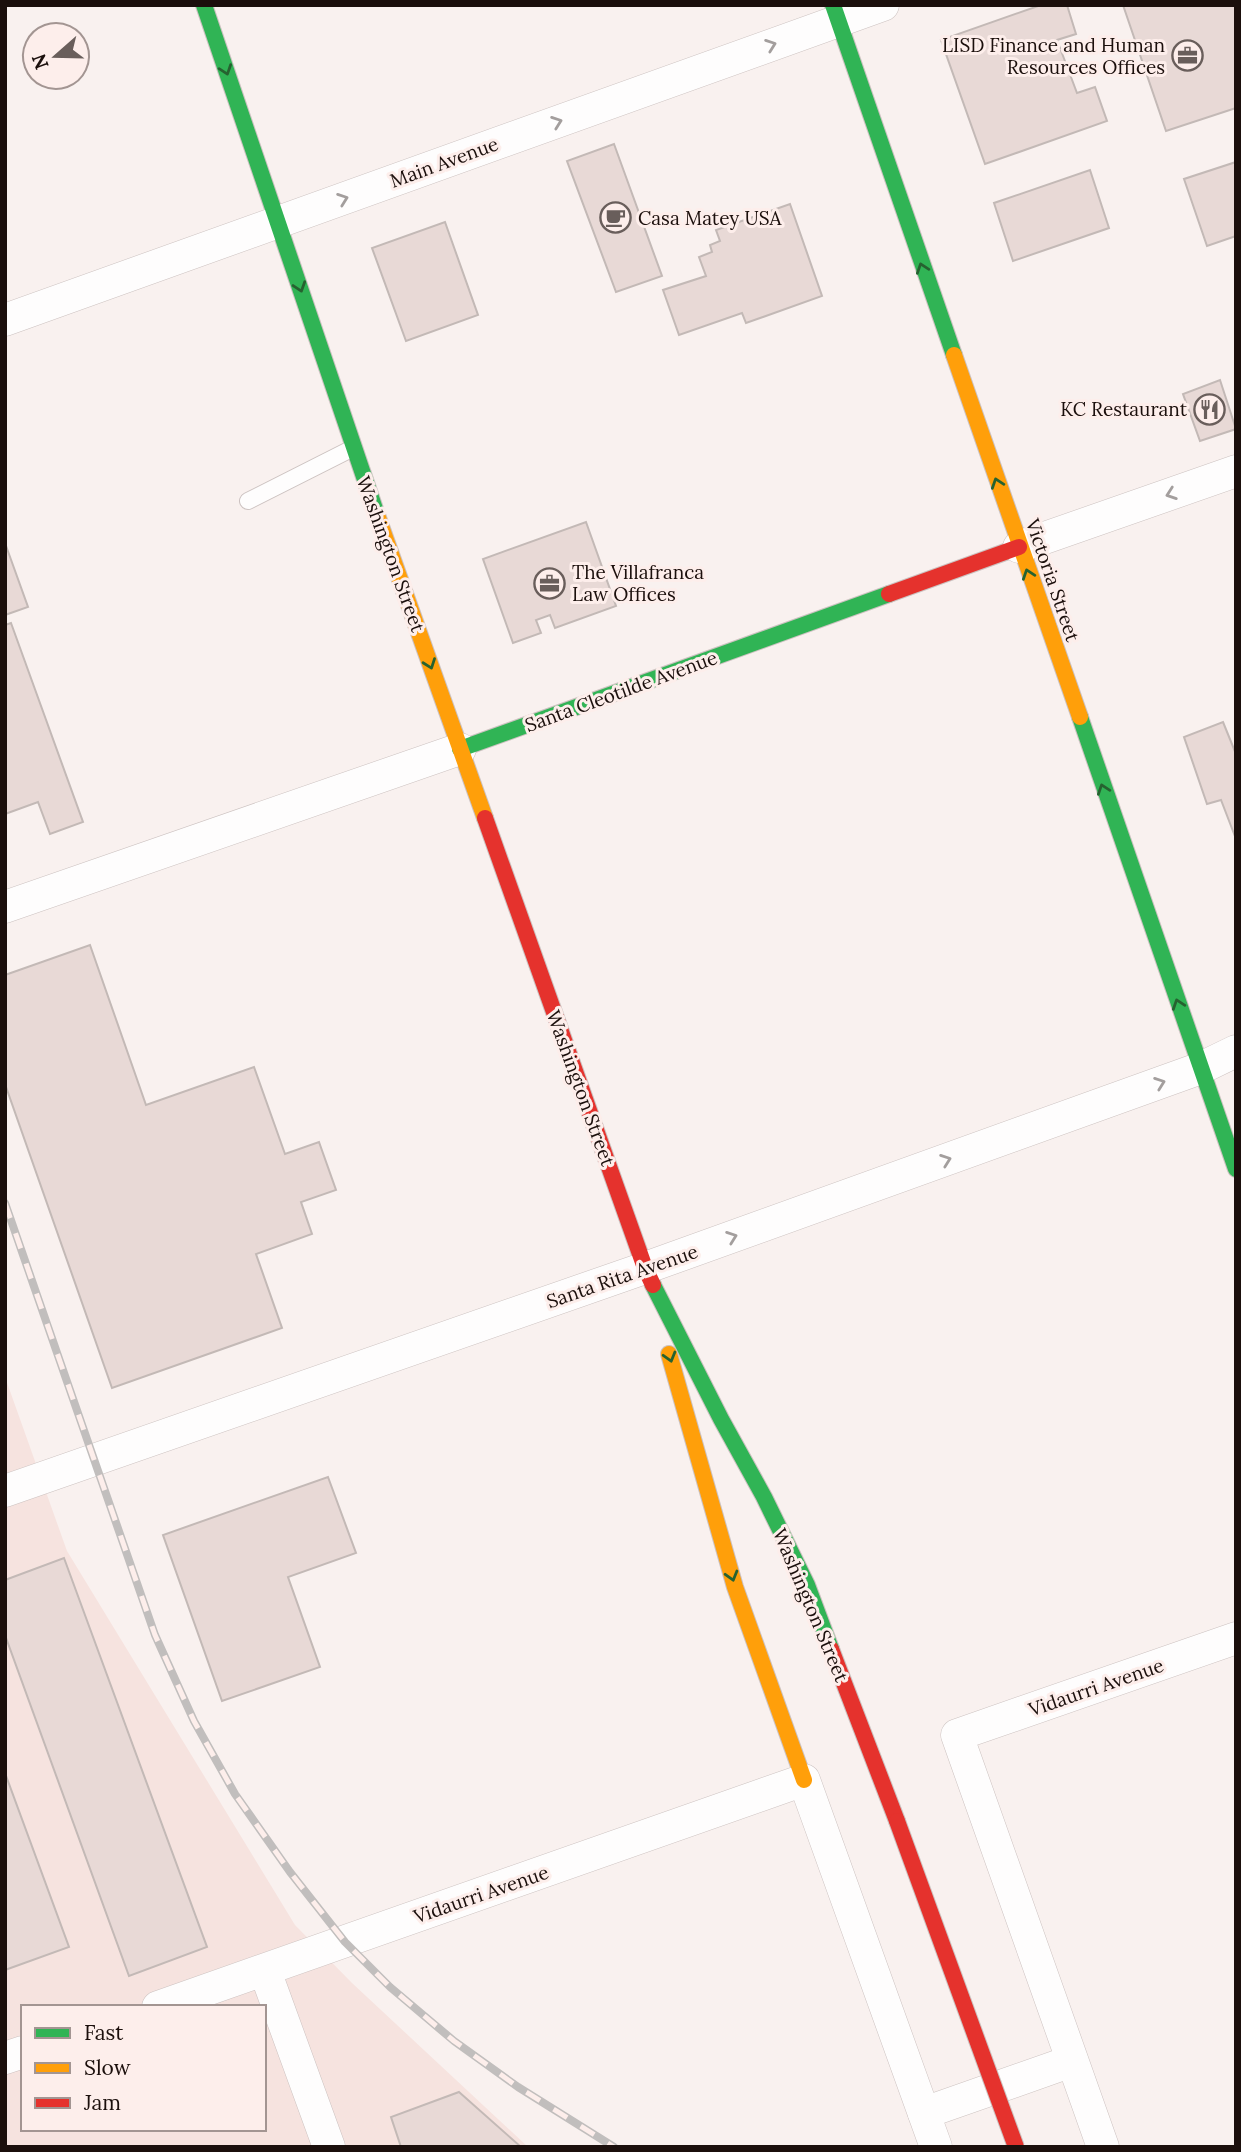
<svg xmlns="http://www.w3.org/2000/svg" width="1241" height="2152" viewBox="0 0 1241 2152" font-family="Lora,serif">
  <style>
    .built { fill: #f6e3df; fill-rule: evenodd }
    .building { fill: #e8d9d6; stroke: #c3b9b6; stroke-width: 2 }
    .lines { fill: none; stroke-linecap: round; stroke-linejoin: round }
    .lane-casing { stroke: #ccc2c0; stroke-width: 18 }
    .street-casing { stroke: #ccc2c0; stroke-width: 33 }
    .fast-casing { stroke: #ccc2c0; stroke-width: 18 }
    .slow-casing { stroke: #ccc2c0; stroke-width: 18 }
    .jam-casing { stroke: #ccc2c0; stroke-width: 18 }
    .lane { stroke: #fefdfd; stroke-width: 16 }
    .street { stroke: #fefdfd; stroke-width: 32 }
    .fast { stroke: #30b455; stroke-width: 16 }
    .slow { stroke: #ff9f0a; stroke-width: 16 }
    .jam { stroke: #e5322d; stroke-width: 16 }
    .rail-casing { stroke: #c1bebd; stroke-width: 8 }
    .rail { stroke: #fdeeeb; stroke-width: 5; stroke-dasharray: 16; stroke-linecap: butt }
    .jam-bridge-casing { stroke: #ccc2c0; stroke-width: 18; stroke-linecap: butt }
    .jam-bridge { stroke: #e5322d; stroke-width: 16 }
    .oneway { stroke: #a39e9d }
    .oneway2 { stroke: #266230 }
    .labels { text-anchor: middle; stroke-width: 6; stroke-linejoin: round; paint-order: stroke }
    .poi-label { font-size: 19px; fill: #1b0f0c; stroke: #fdeeeb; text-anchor: end }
    .street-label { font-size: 19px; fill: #1b0f0c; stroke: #fdeeeb }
  </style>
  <rect width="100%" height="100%" fill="#f9f1ef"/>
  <path class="built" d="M 5,1377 L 67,1551 L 295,1925 L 352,1983 L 528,2147 L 5,2147 ZM 23,2007 L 264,2007 L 264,2129 L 23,2129 Z"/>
  <g class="building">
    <polygon points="1041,5 1067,5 1076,34 1057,40 1077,93 1095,87 1107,121 985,164 941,40"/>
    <polygon points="1123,5 1236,5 1236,108 1166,131"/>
    <polygon points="614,144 662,276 616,292 567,161"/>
    <polygon points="1236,162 1236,236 1207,246 1184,179"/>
    <polygon points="1090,170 1109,228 1013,261 994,203"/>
    <polygon points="790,204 822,296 746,323 742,313 679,335 663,290 706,276 699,257 712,252 710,245 720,241 716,230"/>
    <polygon points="445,222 478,315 406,341 372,248"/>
    <polygon points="1220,380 1236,429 1200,441 1183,394"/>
    <polygon points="586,522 616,606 555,628 550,615 536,620 541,633 513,643 483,559"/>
    <polygon points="5,543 28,607 5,615"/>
    <polygon points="11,623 83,822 50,834 38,802 5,814 5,625"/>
    <polygon points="1223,722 1236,754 1236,839 1221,800 1207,804 1184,737"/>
    <polygon points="90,945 146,1105 254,1067 285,1154 319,1142 336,1190 301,1202 312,1234 256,1254 282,1328 112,1388 5,1084 5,975"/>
    <polygon points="328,1477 356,1553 288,1577 320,1667 222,1701 163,1535"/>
    <polygon points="64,1558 207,1947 129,1976 5,1635 5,1580"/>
    <polygon points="5,1773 69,1947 5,1970"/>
    <polygon points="459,2092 521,2147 401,2147 391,2117"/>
  </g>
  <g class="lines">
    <defs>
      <polyline id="lane" points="248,501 353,448"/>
      <g id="street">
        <polyline points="5,320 883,5"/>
        <polyline points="1019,547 1236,471"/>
        <polyline points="5,907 460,749"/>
        <polyline points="5,1491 645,1268 1201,1068 1236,1051"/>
        <polyline points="265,1971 329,2147"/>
        <polyline points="158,2007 804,1780 936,2147"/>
        <polyline points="5,2058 23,2052"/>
        <polyline points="924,2113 1072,2061"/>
        <polyline points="1103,2147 957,1735 1236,1638"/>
      </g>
      <g id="fast">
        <polyline points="204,5 377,515"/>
        <polyline points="833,5 954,355"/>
        <polyline points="1080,717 1236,1169"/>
        <polyline points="460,749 889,594"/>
        <polyline points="653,1285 721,1419 764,1497 807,1585 831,1649"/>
      </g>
      <g id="slow">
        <polyline points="954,355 1080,717"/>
        <polyline points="377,515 485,818"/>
        <polyline points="669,1354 735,1587 804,1780"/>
      </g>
      <g id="jam">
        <polyline points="889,594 1019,547"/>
        <polyline points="485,818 645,1268 653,1285"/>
        <polyline points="831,1649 897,1821"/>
      </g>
    </defs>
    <use href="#lane" class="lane-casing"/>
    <use href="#street" class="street-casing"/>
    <use href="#fast" class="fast-casing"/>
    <use href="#slow" class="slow-casing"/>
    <use href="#jam" class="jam-casing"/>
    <use href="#lane" class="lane"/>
    <use href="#street" class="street"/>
    <use href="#fast" class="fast"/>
    <use href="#slow" class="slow"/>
    <use href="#jam" class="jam"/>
    <defs>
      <polyline id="rail" points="5,1203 155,1635 194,1721 235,1794 290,1872 345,1942 390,1987 454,2041 518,2087 614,2147"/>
    </defs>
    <use href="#rail" class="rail-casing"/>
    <use href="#rail" class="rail"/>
    <defs>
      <polyline id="jam-bridge" points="897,1821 1016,2147"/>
    </defs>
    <use href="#jam-bridge" class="jam-bridge-casing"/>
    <use href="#jam-bridge" class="jam-bridge"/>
  </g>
  <defs><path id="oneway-chevron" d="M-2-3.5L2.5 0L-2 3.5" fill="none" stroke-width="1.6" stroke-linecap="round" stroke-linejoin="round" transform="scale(1.75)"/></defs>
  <g class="oneway">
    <use href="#oneway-chevron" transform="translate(771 45) rotate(-20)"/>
    <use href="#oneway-chevron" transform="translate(557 122) rotate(-20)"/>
    <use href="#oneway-chevron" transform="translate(343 199) rotate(-20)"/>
    <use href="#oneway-chevron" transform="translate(1171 494) rotate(161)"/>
    <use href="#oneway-chevron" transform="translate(1160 1083) rotate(-20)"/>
    <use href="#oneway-chevron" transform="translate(946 1160) rotate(-20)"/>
    <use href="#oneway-chevron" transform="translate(732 1237) rotate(-20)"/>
  </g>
  <g class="oneway2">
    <use href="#oneway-chevron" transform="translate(226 70) rotate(71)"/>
    <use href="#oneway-chevron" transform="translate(922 268) rotate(-109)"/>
    <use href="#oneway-chevron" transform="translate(300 287) rotate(72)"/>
    <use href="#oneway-chevron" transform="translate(997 483) rotate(-109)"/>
    <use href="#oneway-chevron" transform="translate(1028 574) rotate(-109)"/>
    <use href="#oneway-chevron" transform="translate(430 664) rotate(70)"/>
    <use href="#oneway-chevron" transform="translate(1103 789) rotate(-109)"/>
    <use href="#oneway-chevron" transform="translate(1178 1004) rotate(-109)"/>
    <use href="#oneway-chevron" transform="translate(670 1357) rotate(74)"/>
    <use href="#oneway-chevron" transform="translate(732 1576) rotate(74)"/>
  </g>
  <defs>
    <symbol id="office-ring" viewBox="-11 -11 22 22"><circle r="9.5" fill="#fdeeeb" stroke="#695e5b" stroke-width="1.5"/><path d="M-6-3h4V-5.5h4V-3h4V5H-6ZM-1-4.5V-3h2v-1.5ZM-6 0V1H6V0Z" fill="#695e5b"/></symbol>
    <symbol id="cafe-ring" viewBox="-11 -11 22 22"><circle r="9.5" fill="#fdeeeb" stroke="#695e5b" stroke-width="1.5"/><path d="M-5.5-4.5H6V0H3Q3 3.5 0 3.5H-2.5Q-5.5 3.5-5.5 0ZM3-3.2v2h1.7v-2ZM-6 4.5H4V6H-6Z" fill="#695e5b"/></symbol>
    <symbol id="restaurant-ring" viewBox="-11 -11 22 22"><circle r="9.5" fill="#fdeeeb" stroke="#695e5b" stroke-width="1.5"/><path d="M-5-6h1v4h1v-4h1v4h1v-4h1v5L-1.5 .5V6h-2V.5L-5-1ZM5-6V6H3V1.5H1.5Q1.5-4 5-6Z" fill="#695e5b"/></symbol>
  </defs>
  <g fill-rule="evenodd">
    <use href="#office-ring" x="1170" y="38" width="35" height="35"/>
    <use href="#cafe-ring" x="598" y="200" width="35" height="35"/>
    <use href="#restaurant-ring" x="1192" y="392" width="35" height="35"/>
    <use href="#office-ring" x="532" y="566" width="35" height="35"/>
  </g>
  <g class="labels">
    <g class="poi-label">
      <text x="1165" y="52">LISD Finance and Human<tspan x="1165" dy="22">Resources Offices</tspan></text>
      <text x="638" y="225" text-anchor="start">Casa Matey USA</text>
      <text x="1187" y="416">KC Restaurant</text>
      <text x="572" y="579" text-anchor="start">The Villafranca<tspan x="572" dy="22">Law Offices</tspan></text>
    </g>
    <g class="street-label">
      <text transform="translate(444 162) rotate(-20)" y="7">Main Avenue</text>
      <text transform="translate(391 554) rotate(70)" y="7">Washington Street</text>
      <text transform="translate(1053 580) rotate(71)" y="7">Victoria Street</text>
      <text transform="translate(621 691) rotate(-20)" y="7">Santa Cleotilde Avenue</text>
      <text transform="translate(581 1088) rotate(70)" y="7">Washington Street</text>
      <text transform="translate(622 1276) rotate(-19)" y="7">Santa Rita Avenue</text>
      <text transform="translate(811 1605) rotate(67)" y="7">Washington Street</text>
      <text transform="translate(1096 1687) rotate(-19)" y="7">Vidaurri Avenue</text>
      <text transform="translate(481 1894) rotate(-19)" y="7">Vidaurri Avenue</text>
    </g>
  </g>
  <rect width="1241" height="2152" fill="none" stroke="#1b0f0c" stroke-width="14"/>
  <rect x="21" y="2005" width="245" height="126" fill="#fdeeeb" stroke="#a39592" stroke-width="2"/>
  <rect x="35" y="2028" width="35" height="10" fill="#30b455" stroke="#a39592" stroke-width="2"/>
  <text x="84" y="2040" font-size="21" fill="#1b0f0c">Fast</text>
  <rect x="35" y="2063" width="35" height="10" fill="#ff9f0a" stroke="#a39592" stroke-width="2"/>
  <text x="84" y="2075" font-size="21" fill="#1b0f0c">Slow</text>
  <rect x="35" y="2098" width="35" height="10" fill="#e5322d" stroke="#a39592" stroke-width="2"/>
  <text x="84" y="2110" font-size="21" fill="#1b0f0c">Jam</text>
  <g transform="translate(56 56) rotate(250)"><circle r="33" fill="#fdeeeb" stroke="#a39592" stroke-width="2"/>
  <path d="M0-5L12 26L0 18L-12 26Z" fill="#695e5b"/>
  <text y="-10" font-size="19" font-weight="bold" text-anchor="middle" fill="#1b0f0c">N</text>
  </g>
</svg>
